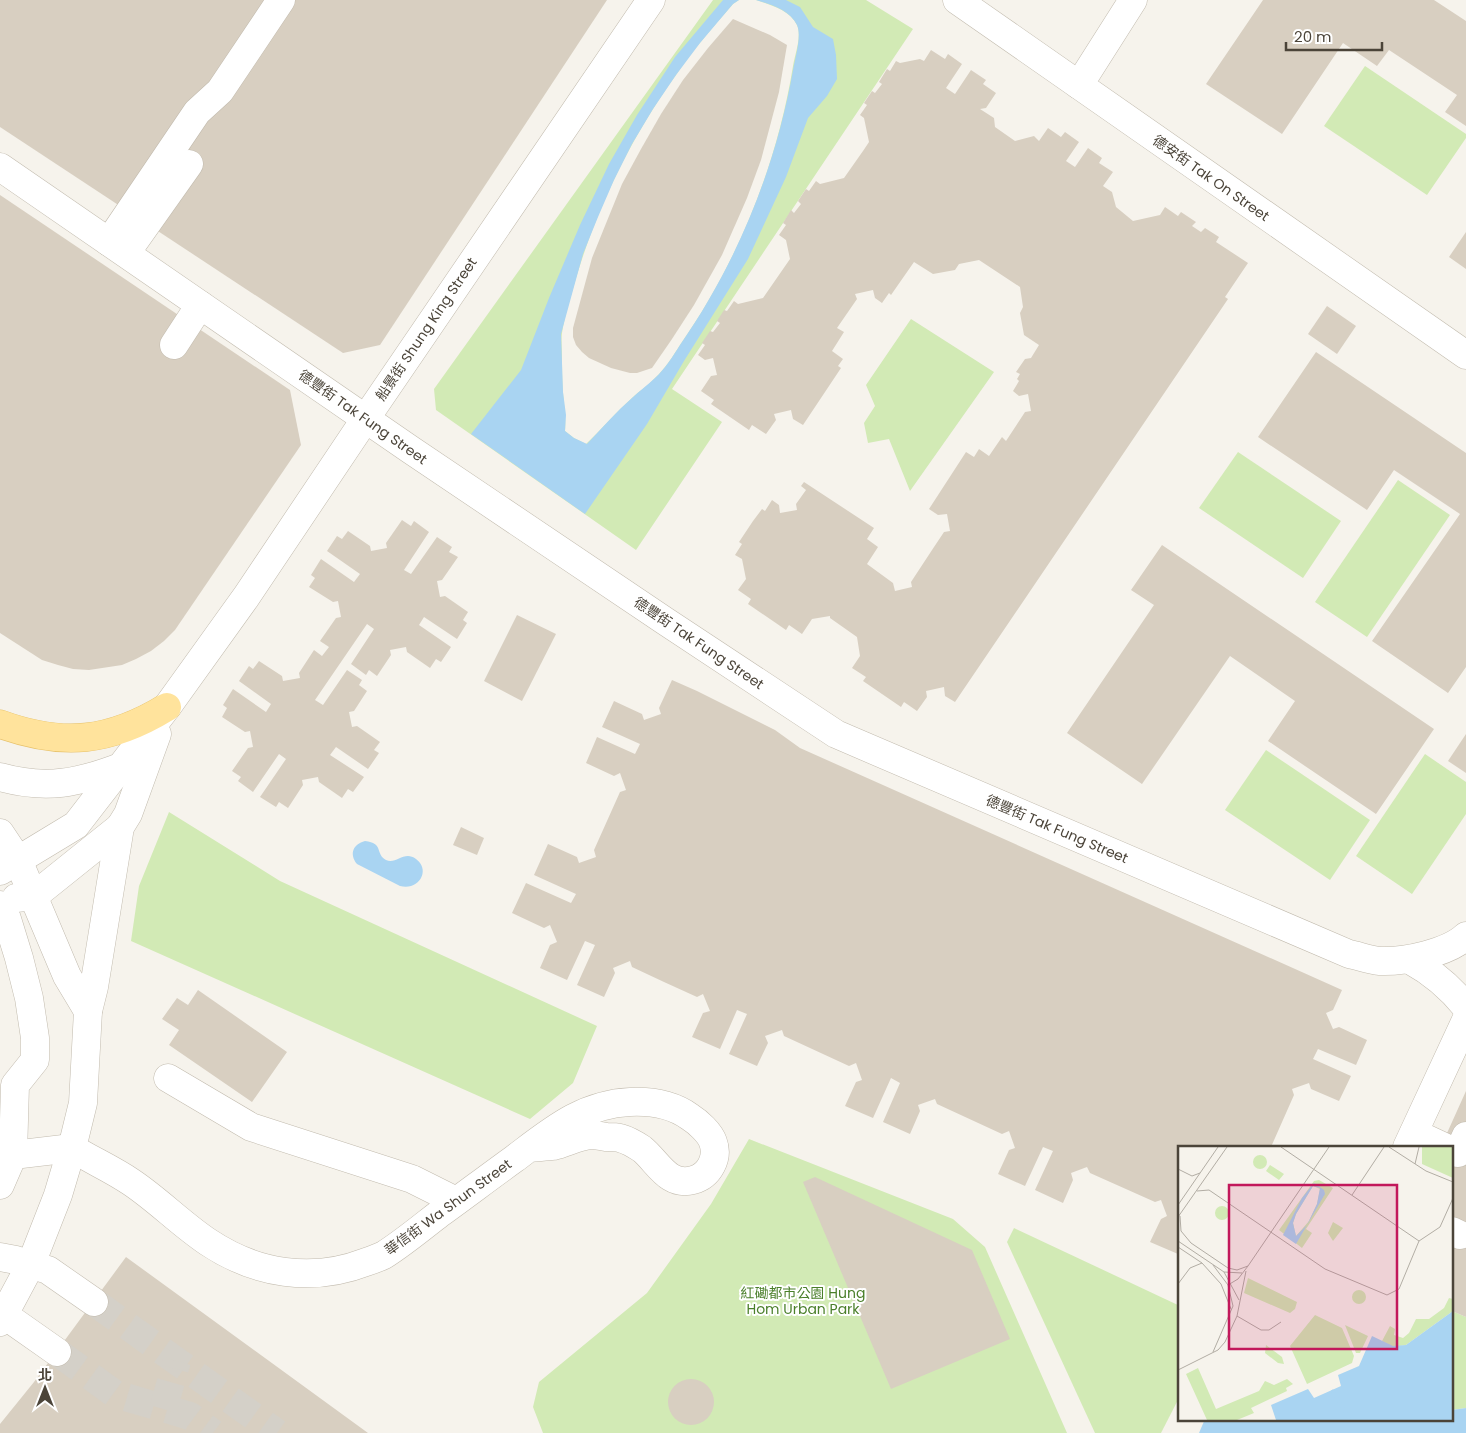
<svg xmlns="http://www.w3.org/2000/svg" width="1466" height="1433" viewBox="0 0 1466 1433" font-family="Poppins,'Noto Sans TC',sans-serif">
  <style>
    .green { fill: #d2eab5 }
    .water { fill: #a9d4f2 }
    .building { fill: #d8cfc1 }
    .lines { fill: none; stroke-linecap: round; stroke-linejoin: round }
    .minor-tunnel { stroke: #d4d0c8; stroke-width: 28; stroke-dasharray: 28 14; stroke-linecap: butt }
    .minor-casing { stroke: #c2bbae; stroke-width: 29 }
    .major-casing { stroke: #e6c16a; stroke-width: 29 }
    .minor { stroke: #fff; stroke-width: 28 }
    .major { stroke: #ffe39c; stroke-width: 28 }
    .labels { text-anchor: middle; stroke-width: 4; stroke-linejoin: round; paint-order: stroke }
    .street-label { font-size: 14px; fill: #4b4439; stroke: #fff }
    .park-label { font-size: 14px; fill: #4a7f2a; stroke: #fff }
    .inset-river { fill: none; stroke: #a9d4f2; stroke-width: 2.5 }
    .inset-road { fill: none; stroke: #b2ada4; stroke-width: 1 }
    .view { fill: #c2185b; fill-opacity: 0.15; stroke: #c2185b; stroke-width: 2.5 }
    .inset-edge { fill: none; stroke: #4b4439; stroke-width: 2.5 }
  </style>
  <rect width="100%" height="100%" fill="#f6f3ec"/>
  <g class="green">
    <path d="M 713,0 L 739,0 L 733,4 C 713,27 693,50 676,75 C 632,136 598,205 576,278 C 571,296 565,314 562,333 C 561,340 562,348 562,355 C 562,368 562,381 563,393 C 564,406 566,418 565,431 L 574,438 L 586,444 C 602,429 616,412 632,398 C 639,391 648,386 655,378 C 665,369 673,356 680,345 C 738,262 777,165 793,66 C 795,54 802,36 797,25 C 790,10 770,5 756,0 L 866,0 L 913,29 L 672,389 L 722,422 L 636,550 L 436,410 L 434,389 Z"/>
    <polygon points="1365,66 1466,134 1466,138 1427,195 1324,126"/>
    <polygon points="911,319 994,372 910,491 889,439 868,443 864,423 875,406 866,385"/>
    <polygon points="1238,452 1341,521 1303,578 1199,508"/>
    <polygon points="1398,480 1450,515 1367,637 1315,602"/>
    <polygon points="1266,750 1370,820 1330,880 1225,810"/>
    <polygon points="1425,754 1466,782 1466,814 1412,894 1356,856"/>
    <polygon points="169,812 280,881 597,1026 573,1083 530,1119 131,941 139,886"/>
    <polygon points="749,1139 953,1219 985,1247 1067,1433 543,1433 533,1407 539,1382 647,1293 711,1204"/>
    <polygon points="1014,1228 1180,1306 1180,1396 1161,1433 1095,1433 1007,1242"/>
    <polygon points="1452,1311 1466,1317 1466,1408 1452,1410"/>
  </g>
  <g class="water">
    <path d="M 723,0 L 739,0 L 733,4 L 700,43 L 676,75 L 653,109 L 632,144 L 614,180 L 598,217 L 583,254 L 561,334 L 563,392 L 566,415 L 565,431 L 574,438 L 587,444 C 602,428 616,412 632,398 C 639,391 648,385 655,378 C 665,369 673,356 680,345 C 737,263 776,167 793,70 C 795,58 802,36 797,25 C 790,10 770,4 756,0 L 786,0 L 800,7 L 813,27 L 833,39 L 836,55 L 837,79 L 827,96 L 808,118 L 786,177 L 748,259 L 684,361 L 647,424 L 585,514 L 471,434 L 521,370 L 549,298 L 580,225 L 609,164 L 637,115 L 675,57 Z"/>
    <path d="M 365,841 C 384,843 375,854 386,860 C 396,865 404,850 416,859 C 431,870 419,891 400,886 L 357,864 C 349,854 353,844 365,841 Z"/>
    <polygon points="1466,1408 1466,1433 1199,1433 1205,1419 1452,1419 1452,1410"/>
  </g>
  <g class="building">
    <polygon points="0,0 607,0 380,345 343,353 0,127"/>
    <polygon points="1263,0 1434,0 1466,21 1466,126 1445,112 1457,95 1389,50 1377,66 1343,43 1282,134 1206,84"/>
    <polygon points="733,19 770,35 787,45 779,92 761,160 747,198 722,255 694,305 672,339 652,368 637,373 630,373 611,368 589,358 582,352 576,345 573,337 573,328 592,258 622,184 641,149 661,114 683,80 708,48"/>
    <polygon points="931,50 945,59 948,54 962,64 946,88 955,94 971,70 986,80 983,84 996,93 986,108 980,109 994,118 995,127 1015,141 1034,136 1039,141 1048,128 1061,137 1065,132 1079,142 1066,161 1075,167 1088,148 1102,158 1099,163 1113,172 1103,186 1112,192 1116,207 1133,221 1160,215 1165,207 1178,216 1181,212 1196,222 1192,226 1201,232 1205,228 1219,237 1216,242 1248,263 1225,297 1228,299 955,702 945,696 944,687 926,691 927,697 917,711 904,702 901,707 863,681 866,677 852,668 860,656 857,637 830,618 830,616 812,619 802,634 789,625 786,630 748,604 751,599 738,590 746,579 742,559 735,555 742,544 739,542 753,521 762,509 765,511 772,500 779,505 780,513 797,510 796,504 806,490 801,486 804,482 874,528 867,539 878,547 867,564 893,583 895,591 912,587 911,582 934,547 944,532 950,531 947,514 938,515 929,509 966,452 974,457 979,449 989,456 1002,437 1006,441 1025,412 1031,411 1028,394 1019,396 1013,391 1019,381 1017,379 1020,374 1016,372 1025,359 1031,358 1039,345 1024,335 1020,313 1023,307 1020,287 979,260 959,264 955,270 933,274 914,262 891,295 889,293 882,303 875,298 873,290 855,294 857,299 837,328 844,332 832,351 843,359 838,366 841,368 803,425 793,419 791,410 774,414 776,420 766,434 752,425 749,430 711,404 714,400 701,391 711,376 717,375 713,358 705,360 698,355 705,345 702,343 710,331 713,332 720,323 717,321 724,310 727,311 734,301 738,304 763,298 790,259 786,240 779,235 786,225 783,223 791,210 794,213 801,204 798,201 806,189 809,191 816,181 820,184 844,178 863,151 869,142 864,118 860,115 867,105 864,103 872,91 875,93 882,84 879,82 887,69 890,71 896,61 900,63 920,59 924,61"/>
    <polygon points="0,195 290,390 301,445 175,630 164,641 151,651 136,659 122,665 89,670 73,669 58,665 42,660 0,633"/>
    <polygon points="1466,232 1466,269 1449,257"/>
    <polygon points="1327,306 1356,326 1337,354 1308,334"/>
    <polygon points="1316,352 1466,453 1466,667 1448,693 1372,641 1460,514 1394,470 1367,510 1258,437"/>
    <polygon points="402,520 411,526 414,521 429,532 404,570 411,574 437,537 452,547 449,552 458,557 442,580 437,581 440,597 445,596 468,612 463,620 467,623 457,639 424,617 419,625 451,647 441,662 436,659 430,668 407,652 406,647 390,650 391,655 377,676 369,670 366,675 351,664 374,629 367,624 315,700 323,705 347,670 362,680 359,685 367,691 354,711 349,712 352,727 357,726 380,742 374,750 379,753 368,769 336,747 330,755 364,777 353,792 348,789 342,798 319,782 318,777 302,780 303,785 288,808 279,802 276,807 260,797 286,759 279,754 253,792 238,781 241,777 232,771 248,748 253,747 250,731 245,732 222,717 227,708 223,705 233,689 266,712 271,704 239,681 249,666 253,669 259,661 282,676 283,681 300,678 299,673 314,650 322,656 329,647 320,641 336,618 341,617 338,601 333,602 309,587 315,578 311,575 321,559 354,582 360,574 327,551 337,536 342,539 348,531 370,546 371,551 387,548 386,543"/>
    <polygon points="1162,545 1434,729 1376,814 1268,741 1295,701 1230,656 1142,784 1067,733 1154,605 1131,590"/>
    <polygon points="517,615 556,634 522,701 484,681"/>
    <polygon points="672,680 697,691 775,730 800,748 1342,990 1333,1010 1326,1013 1333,1029 1339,1027 1367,1040 1356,1065 1318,1049 1313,1059 1351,1076 1339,1101 1311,1089 1309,1083 1292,1089 1294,1095 1271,1147 1180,1147 1180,1249 1178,1254 1150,1242 1161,1219 1167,1216 1161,1200 1155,1202 1090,1173 1087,1167 1071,1173 1073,1180 1063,1203 1035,1190 1053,1151 1043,1147 1025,1186 998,1174 1009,1150 1015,1148 1009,1131 1002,1134 937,1104 935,1099 918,1105 920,1111 910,1134 883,1122 900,1083 891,1078 873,1118 845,1106 856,1082 862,1080 856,1063 849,1066 784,1036 782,1030 765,1036 768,1043 757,1066 729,1054 747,1014 737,1010 720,1049 692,1037 703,1013 710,1011 703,994 697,997 664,982 632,967 630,961 613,968 615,973 604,997 577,985 595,945 585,941 567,980 540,968 550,945 557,942 550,925 544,928 512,913 526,883 571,903 576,894 534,875 548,844 577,857 579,863 596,857 594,850 620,792 626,790 620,773 614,776 586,763 597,737 635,754 640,744 602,727 614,701 642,714 644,720 661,714 659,708"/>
    <polygon points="1466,734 1466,773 1448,761"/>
    <polygon points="461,827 484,838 477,855 453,845"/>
    <polygon points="198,990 287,1052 252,1102 169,1045 179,1030 162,1019 177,998 188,1005"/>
    <polygon points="1466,1091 1466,1317 1452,1311 1452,1147 1443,1142"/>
    <polygon points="815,1177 972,1250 1010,1339 891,1389 803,1182"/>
    <polygon points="126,1257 368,1433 0,1433 0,1424 34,1382"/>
    <circle cx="691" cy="1402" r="23"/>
  </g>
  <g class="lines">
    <g class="minor-tunnel">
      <polyline points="94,1302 277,1433"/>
      <polyline points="57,1352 115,1394 190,1416 213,1433"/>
      <polyline points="163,1409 177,1361"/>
    </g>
    <defs>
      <g id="minor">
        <polyline points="957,0 1466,355"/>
        <polyline points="1079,85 1133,0"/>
        <path d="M 0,167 L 411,450 L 665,621 L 836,734 L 1349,954 C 1359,956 1370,960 1380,961 C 1404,962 1448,953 1466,936"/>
        <polyline points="109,242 197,112 220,91 281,0"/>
        <polyline points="126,253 189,164"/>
        <polyline points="174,345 200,305"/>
        <path d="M 0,777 C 46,790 79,783 123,766"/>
        <polyline points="0,833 18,860 67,976 88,1011"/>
        <polyline points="0,871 76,825 167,707 246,597 366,418 651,0"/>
        <polyline points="16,898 34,896 120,827"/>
        <polyline points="0,905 7,919 19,958 29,998 35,1038 35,1060 15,1085 13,1155 0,1185"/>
        <path d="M 1410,960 C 1432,972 1450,987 1466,1007"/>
        <polyline points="168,1078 251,1127 412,1179 456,1201"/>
        <polyline points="1414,1133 1444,1147"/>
        <polyline points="1407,1147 1466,1020"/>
        <path d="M 72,1148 C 91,1160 112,1169 131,1182 C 158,1200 181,1224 208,1242 C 256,1274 312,1283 366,1262 C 372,1260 378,1258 384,1255 C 403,1243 421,1228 439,1214 C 464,1196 489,1177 514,1159 C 550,1132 582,1104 630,1102 C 651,1101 672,1104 690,1117 C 698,1122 710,1133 713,1142 C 719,1158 709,1176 693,1180 C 668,1187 658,1162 642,1149 C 636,1145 627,1140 620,1138 C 616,1137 610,1137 606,1137 C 601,1136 596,1135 591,1135 C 578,1136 566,1143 553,1146 C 546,1147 537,1147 529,1148"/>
        <polyline points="1452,1150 1458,1153 1466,1136"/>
        <polyline points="13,1155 72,1148"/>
        <polyline points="1452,1231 1460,1235"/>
        <polyline points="0,1257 16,1260 48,1270 94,1302"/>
        <polyline points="0,1312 57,1352"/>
        <polyline points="0,1322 31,1264 58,1195 72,1148 83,1103 88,1011 94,987 120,827 128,814 157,734"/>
      </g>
      <path id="major" d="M 0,724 C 63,747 110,742 167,707"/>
    </defs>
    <use href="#minor" class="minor-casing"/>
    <use href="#major" class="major-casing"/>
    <use href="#minor" class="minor"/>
    <use href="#major" class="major"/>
  </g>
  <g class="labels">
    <g class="street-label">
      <text transform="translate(1211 178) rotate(35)" y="5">德安街 Tak On Street</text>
      <text transform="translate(426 329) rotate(-56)" y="5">船景街 Shung King Street</text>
      <text transform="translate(363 417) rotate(35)" y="5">德豐街 Tak Fung Street</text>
      <text transform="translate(699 643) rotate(34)" y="5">德豐街 Tak Fung Street</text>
      <text transform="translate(1057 829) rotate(23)" y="5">德豐街 Tak Fung Street</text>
      <text transform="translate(448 1207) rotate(-36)" y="5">華信街 Wa Shun Street</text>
    </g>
    <g class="park-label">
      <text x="803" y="1298">紅磡都市公園 Hung<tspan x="803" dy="16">Hom Urban Park</tspan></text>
    </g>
  </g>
  <g transform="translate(1178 1146)">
    <rect width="275" height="275" fill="#f6f3ec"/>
    <path d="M 244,1 L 275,1 L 275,32 L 244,18 ZM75 16a7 7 0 1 1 14 0a7 7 0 1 1-14 0ZM 92,19 L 106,28 L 101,34 L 88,25 ZM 141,34 L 155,42 L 128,83 L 134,87 L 124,102 L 101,84 L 136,35 ZM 135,40 L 142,43 L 139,58 L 131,75 L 118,90 L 115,77 L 118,68 ZM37 67a7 7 0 1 1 14 0a7 7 0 1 1-14 0ZM 155,76 L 165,82 L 155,95 L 150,87 ZM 70,132 L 119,156 L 117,163 L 112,167 L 66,147 ZM174 151a7 7 0 1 1 14 0a7 7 0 1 1-14 0ZM 271,152 L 275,153 L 275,165 L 228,199 L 215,201 L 204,195 L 212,180 L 217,183 L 216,189 L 225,192 L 231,187 L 238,173 L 251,173 L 266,162 ZM 137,169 L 164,182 L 176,210 L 174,217 L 129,238 L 112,200 ZM 167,179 L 190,190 L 182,207 L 178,207 ZM 88,199 L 104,211 L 106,218 L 100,217 L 87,207 ZM 20,222 L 38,263 L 81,245 L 87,235 L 96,239 L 109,233 L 115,238 L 108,242 L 109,245 L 73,262 L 76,267 L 59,274 L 29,274 L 8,228 Z" fill="#d2eab5" fill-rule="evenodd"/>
    <path d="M 136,37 L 146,44 L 147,48 L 118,98 L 105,89 L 124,52 ZM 135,40 L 142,42 L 139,58 L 129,79 L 118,90 L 115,77 L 118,68 ZM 275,165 L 275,274 L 98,274 L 93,259 L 130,243 L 136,252 L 163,240 L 160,229 L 181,220 L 194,190 L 215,200 L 228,199 Z" fill="#a9d4f2" fill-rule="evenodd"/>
    <path class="inset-river" d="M 154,244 L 172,274"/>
    <path class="inset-road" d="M 103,1 L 241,95M 211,1 L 248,25 L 275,36M 237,18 L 241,1M 0,23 L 14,30 L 22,27M 19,45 L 31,44 L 147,123 L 209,149 L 221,143 L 241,95M 174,49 L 206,1M 0,59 L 40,1M 2,70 L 3,85 L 13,97 L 50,122 L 59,124 L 70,120M 0,71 L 49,1M 0,95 L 46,126 L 61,154M 241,95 L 262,81 L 275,52M 0,101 L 24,117M 46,126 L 64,127M 0,138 L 12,122 L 24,117 L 43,138 L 53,163M 50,139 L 60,133 L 70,120 L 151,1M 59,170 L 83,184 L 91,184 L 103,176M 35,206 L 55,160 L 50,139 L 35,119M 0,224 L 40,204 L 47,196 L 59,170 L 68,125"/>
    <path class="view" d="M 51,39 L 219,39 L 219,203 L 51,203 Z"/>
    <rect width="275" height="275" class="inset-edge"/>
  </g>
  <g transform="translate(45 1388)" stroke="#ffffff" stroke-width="4" paint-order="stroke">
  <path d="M0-4L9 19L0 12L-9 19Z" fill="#4b4439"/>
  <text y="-8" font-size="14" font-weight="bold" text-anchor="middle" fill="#4b4439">北</text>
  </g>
  <path d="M1286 42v8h96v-8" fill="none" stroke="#4b4439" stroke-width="2.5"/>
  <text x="1294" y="42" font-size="15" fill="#4b4439" stroke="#ffffff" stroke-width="4" paint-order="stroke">20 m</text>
</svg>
